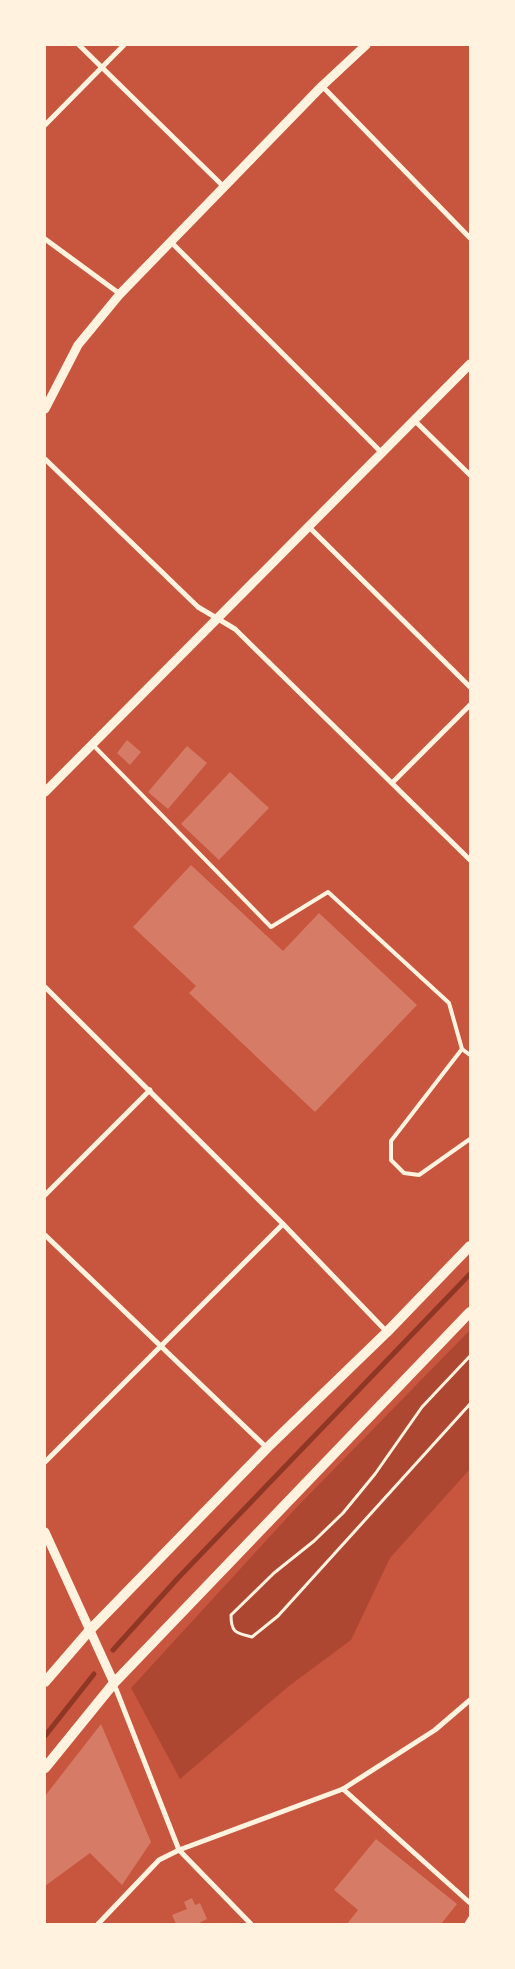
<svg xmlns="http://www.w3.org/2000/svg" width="515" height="1969" viewBox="0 0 515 1969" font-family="'DM Sans',sans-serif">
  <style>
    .green { fill: #ae4732 }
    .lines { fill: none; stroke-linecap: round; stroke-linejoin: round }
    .stream { stroke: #8f3625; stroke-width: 5 }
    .building { fill: #d67c66 }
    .path { stroke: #fff3e0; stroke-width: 3 }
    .service { stroke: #fff3e0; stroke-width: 4 }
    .minor { stroke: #fff3e0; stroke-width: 5 }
    .tertiary { stroke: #fff3e0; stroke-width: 9 }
    .secondary { stroke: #fff3e0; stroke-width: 10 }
  </style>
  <rect width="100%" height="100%" fill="#c8553d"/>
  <polygon class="green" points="470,1330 470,1469 390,1558 351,1640 289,1686 180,1779 131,1688 296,1508"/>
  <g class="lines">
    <g class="stream">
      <polyline points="113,1650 178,1578 470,1274"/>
      <polyline points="45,1736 94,1674"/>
    </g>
  </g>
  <g class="building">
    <polygon points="127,740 141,752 130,765 117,753"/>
    <polygon points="187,746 207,763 168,809 148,792"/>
    <polygon points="230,772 269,808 219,860 181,824"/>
    <polygon points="191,865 283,951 319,913 417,1005 315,1112 189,993 196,986 133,927"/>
    <polygon points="101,1724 151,1842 122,1885 90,1853 45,1886 45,1796"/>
    <polygon points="376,1839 457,1904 441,1924 347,1924 358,1910 334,1890"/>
    <polygon points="192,1898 195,1905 200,1903 207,1919 197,1924 176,1924 172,1915 187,1909 184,1902"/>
  </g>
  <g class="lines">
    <path class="path" d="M 470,1356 L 422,1407 L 375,1474 L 343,1513 L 314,1541 L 274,1573 L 231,1615 C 231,1633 236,1633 252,1637 L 278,1616 L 470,1404"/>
    <g class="service">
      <polyline points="93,745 271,927 328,892 449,1003 462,1049 470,1055"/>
      <polyline points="462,1049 391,1141 391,1160 404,1173 419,1175 470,1139"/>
    </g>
    <g class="minor">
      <polyline points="79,45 224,187"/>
      <polyline points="322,86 470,238"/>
      <polyline points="45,125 124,45"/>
      <polyline points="45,239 120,294"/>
      <polyline points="171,242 382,453"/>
      <polyline points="414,420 470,475"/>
      <polyline points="45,459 198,607 235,629 470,860"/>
      <polyline points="308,526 470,687"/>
      <polyline points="392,783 470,705"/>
      <polyline points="45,987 283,1224 387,1332"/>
      <polyline points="45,1195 150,1090"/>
      <polyline points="45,1235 267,1448"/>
      <polyline points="45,1462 283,1224"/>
      <polyline points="114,1684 179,1850 251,1924"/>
      <polyline points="343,1789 470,1903"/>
      <polyline points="98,1924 159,1860 179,1850 343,1789 435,1730 470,1700"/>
      <polyline points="467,1924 470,1919"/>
    </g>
    <g class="tertiary">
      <polyline points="45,409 78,345 120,294 322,86 366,45"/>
      <polyline points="45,792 470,364"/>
      <polyline points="45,1532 114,1683"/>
    </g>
    <g class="secondary">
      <polyline points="45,1682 89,1631 267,1448 387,1332 470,1246"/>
      <polyline points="45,1768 114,1683 470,1312"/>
    </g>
  </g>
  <rect width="515" height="1969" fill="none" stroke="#fff3e0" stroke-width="92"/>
</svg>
